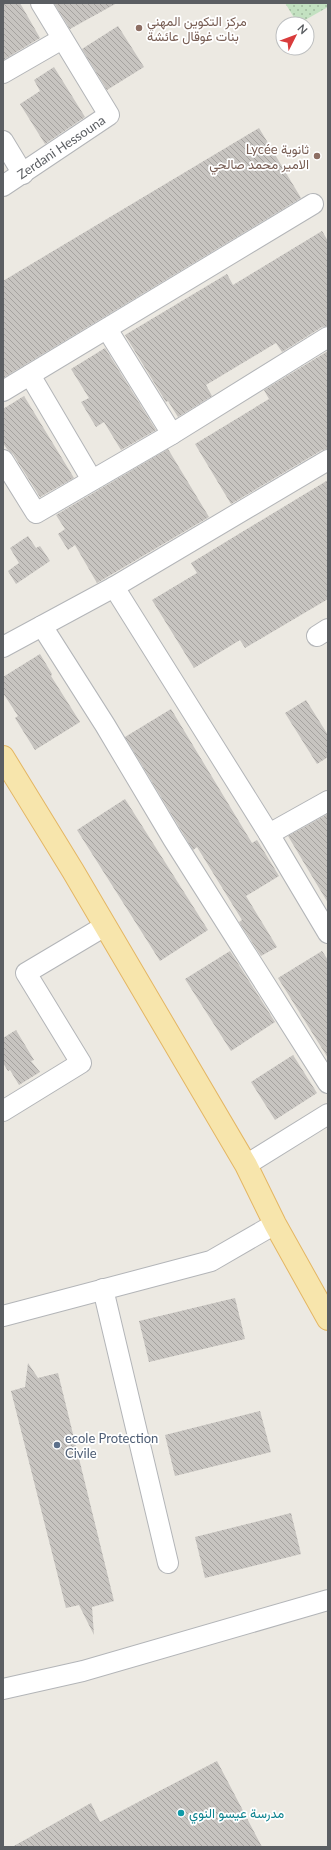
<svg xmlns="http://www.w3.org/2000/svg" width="331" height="1850" viewBox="0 0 331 1850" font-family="Lato,Vazirmatn,sans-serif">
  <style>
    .park { fill: url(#park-dots) }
    .building { fill: url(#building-back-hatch) }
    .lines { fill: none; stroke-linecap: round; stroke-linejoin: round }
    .minor-casing { stroke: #b3b5b8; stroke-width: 22 }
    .major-casing { stroke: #e4b663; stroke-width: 24 }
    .minor { stroke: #fff; stroke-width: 20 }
    .major { stroke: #f7e5ac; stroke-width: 22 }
    .education-dot { fill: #8d6e63; stroke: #fff; stroke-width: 1.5 }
    .service-dot { fill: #5c6f8a; stroke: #fff; stroke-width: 1.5 }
    .culture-dot { fill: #0f9aa8; stroke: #fff; stroke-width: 1.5 }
    .labels { text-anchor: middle; stroke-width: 3.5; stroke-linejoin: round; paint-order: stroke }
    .education-label { font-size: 13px; fill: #785e54; stroke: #fff; text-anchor: start }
    .street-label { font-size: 13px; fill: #5b5e62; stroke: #fff }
    .service-label { font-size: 13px; fill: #4e5e75; stroke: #fff; text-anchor: start }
    .culture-label { font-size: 13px; fill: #0d838f; stroke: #fff; text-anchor: start }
  </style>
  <defs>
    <pattern id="park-dots" width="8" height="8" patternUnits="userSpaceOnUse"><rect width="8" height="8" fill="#c3e1c1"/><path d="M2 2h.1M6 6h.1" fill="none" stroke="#a1baa0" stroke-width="1.8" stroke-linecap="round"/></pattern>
    <pattern id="building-back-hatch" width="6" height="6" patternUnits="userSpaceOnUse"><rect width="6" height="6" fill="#c7c4c0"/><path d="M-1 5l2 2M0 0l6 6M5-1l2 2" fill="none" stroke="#a5a29f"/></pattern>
  </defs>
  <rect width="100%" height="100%" fill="#ece9e2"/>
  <polygon class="park" points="285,3 328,3 328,7 298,24"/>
  <g class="building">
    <polygon points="3,3 20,3 40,38 3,60"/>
    <polygon points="54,3 117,3 70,29"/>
    <polygon points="118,26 144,67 107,90 82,49"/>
    <polygon points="54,67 85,117 45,144 20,104 40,91 34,80"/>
    <polygon points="259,128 301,198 3,378 3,281"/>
    <polygon points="322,231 328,241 328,326 322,327 282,352 276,343 206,385 212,396 178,417 168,401 166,402 125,335 227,274 233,285"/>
    <polygon points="105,348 156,430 121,450 104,422 96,427 81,402 89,398 71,369"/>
    <polygon points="328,351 328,449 322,450 231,504 195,444 269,399 264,390"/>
    <polygon points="24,396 74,478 40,497 13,454 7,449 3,443 3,409"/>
    <polygon points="168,449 209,517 97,583 75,545 68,550 58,534 65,529 56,515"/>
    <polygon points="328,480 328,599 245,648 240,640 194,668 152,600 197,573 191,563"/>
    <polygon points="28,536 36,548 40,546 50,561 16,584 8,571 19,563 10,548"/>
    <polygon points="40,654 52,674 51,676 80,722 35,750 15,718 18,716 3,693 3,677"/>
    <polygon points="306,700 328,735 328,757 317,764 285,713"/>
    <polygon points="171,709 252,843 257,840 279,876 246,896 277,947 261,956 239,922 242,920 197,847 193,850 125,737"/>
    <polygon points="125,799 208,930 160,961 77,830"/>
    <polygon points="328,814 328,903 288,836"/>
    <polygon points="230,951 275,1022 231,1051 185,979"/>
    <polygon points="322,951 328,960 328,1058 278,978"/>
    <polygon points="16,1030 34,1060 31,1061 40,1072 19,1085 10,1070 8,1071 3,1063 3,1038"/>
    <polygon points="293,1055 317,1093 275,1120 251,1082"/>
    <polygon points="235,1298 245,1339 149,1362 139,1321"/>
    <polygon points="28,1363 38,1378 58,1373 114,1601 92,1607 94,1635 79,1605 66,1608 11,1391 25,1387"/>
    <polygon points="260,1411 271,1452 175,1476 165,1435"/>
    <polygon points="291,1513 301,1554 205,1578 195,1537"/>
    <polygon points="217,1761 262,1847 12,1847 91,1803 100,1822"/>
  </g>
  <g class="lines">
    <defs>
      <g id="minor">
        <polyline points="3,73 62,39"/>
        <polyline points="3,141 23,174"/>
        <polyline points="3,186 109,115 41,3"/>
        <polyline points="107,329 172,434"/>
        <polyline points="30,375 92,480"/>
        <polyline points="3,391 313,204"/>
        <polyline points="3,460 36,513 172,434 328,337"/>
        <polyline points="114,587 269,834 328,801"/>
        <polyline points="42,626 105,725 173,839 328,1083"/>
        <polyline points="317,636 328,629"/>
        <polyline points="3,647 114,587 328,460"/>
        <polyline points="269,834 328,933"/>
        <polyline points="3,1111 81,1063 26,973 105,926"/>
        <polyline points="246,1165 328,1114"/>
        <polyline points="103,1289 168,1563"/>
        <polyline points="3,1316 211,1261 275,1224"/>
        <polyline points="3,1689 83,1671 328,1600"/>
      </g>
      <polyline id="major" points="3,757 73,871 246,1165 275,1224 328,1319"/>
    </defs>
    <use href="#minor" class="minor-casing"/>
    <use href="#major" class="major-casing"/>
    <use href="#minor" class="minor"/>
    <use href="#major" class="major"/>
  </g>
  <g class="education-dot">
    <circle cx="139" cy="28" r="4"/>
    <circle cx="317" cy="156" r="4"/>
  </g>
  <circle class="service-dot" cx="57" cy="1445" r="4"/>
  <circle class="culture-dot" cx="181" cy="1813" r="4"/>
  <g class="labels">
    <g class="education-label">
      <text x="147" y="26">مركز التكوين المهني<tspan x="147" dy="15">بنات غوقال عائشة</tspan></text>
      <text x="309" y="154" text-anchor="end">Lycée ثانوية<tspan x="309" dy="15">الامير محمد صالحي</tspan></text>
    </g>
    <g class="street-label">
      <text transform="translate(61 147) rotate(-34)" y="5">Zerdani Hessouna</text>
    </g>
    <g class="service-label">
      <text x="65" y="1443">ecole Protection<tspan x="65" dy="15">Civile</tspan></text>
    </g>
    <g class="culture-label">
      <text x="189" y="1818">مدرسة عيسو النوي</text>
    </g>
  </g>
  <rect width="331" height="1850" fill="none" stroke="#5b5e62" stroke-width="8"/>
  <g transform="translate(295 36) rotate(48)"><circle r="19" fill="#ffffff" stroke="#bdbfc0"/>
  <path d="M0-3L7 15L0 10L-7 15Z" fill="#d93c3c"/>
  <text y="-6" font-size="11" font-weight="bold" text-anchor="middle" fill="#5b5e62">N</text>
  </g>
</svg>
